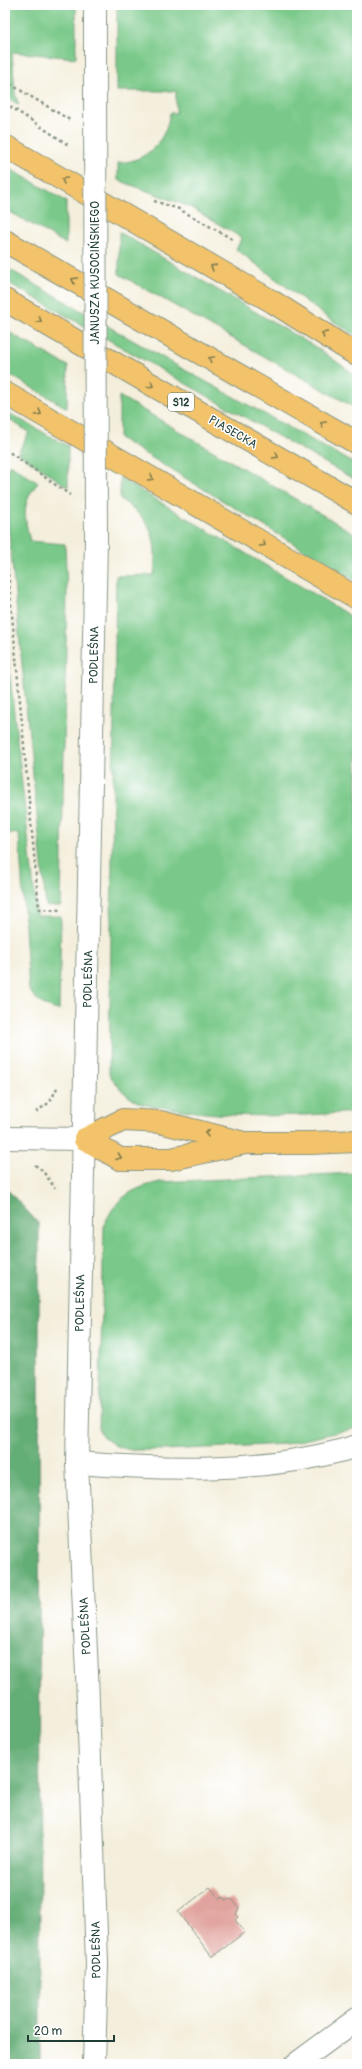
<svg xmlns="http://www.w3.org/2000/svg" width="362" height="2069" viewBox="0 0 362 2069" font-family="Pangolin,sans-serif">
  <style>
    .green { fill: #7ac98a; stroke: #4c835f }
    .forest { fill: #63ad76; stroke: #417555 }
    .building { fill: #e1a39d }
    .lines { fill: none; stroke-linecap: round; stroke-linejoin: round }
    .minor-casing { stroke: #8a9688; stroke-width: 24 }
    .highway-casing { stroke: #8a9688; stroke-width: 24 }
    .path { stroke: #8a9688; stroke-width: 2.5; stroke-dasharray: 3 3; stroke-linecap: butt }
    .minor { stroke: #fff; stroke-width: 22 }
    .highway { stroke: #f2c36a; stroke-width: 22 }
    .minor-bridge-casing { stroke: #8a9688; stroke-width: 24; stroke-linecap: butt }
    .minor-bridge { stroke: #fff; stroke-width: 22 }
    .oneway { stroke: #7e794c }
    .labels { text-anchor: middle; stroke-width: 3; stroke-linejoin: round; paint-order: stroke }
    .shield { fill: #fff; stroke: #627771; stroke-width: 1 }
    .shield-label { font-size: 11px; font-weight: bold; fill: #1f3d34 }
    .street-label { font-size: 12px; fill: #1f3d34; stroke: #fff }
  </style>
  <rect width="100%" height="100%" fill="#fff"/>
  <filter id="ink" filterUnits="userSpaceOnUse"><feTurbulence type="fractalNoise" baseFrequency=".025" numOctaves="2"/><feDisplacementMap in="SourceGraphic" scale="8" xChannelSelector="R" yChannelSelector="G"/><feConvolveMatrix kernelMatrix="1 2 1 2 8 2 1 2 1" color-interpolation-filters="sRGB"/></filter>
  <filter id="wash" filterUnits="userSpaceOnUse"><feTurbulence type="fractalNoise" baseFrequency=".012" numOctaves="4" result="noise"/><feDisplacementMap in="SourceGraphic" scale="16" xChannelSelector="R" yChannelSelector="G"/><feGaussianBlur stdDeviation="0.9" result="paint"/><feColorMatrix in="noise" values="0 0 0 0 0 0 0 0 0 0 0 0 0 0 0 0 0 1.4 0 .05"/><feComposite in="paint" operator="in"/></filter>
  <g filter="url(#wash)">
    <rect width="100%" height="100%" fill="#f4efdd"/>
    <g class="green">
      <polygon points="5,5 76,5 76,58 12,52 15,94 19,105 5,96"/>
      <path d="M 117,5 L 357,5 L 357,336 L 328,318 L 236,249 L 242,238 L 190,207 L 118,180 L 118,163 C 148,161 165,142 170,113 L 176,113 L 176,91 L 117,91 Z"/>
      <polygon points="5,166 66,201 66,244 5,209"/>
      <polygon points="119,232 317,348 357,376 357,409 119,274"/>
      <polygon points="5,267 174,364 357,465 357,481 5,281"/>
      <polygon points="5,330 68,366 67,408 5,372"/>
      <polygon points="119,396 357,535 357,582 119,438"/>
      <polygon points="5,411 68,446 68,487 18,453 29,432 5,417"/>
      <path d="M 10,464 L 38,483 C 21,503 24,516 30,541 L 65,544 L 67,592 L 61,906 L 46,906 L 5,493 L 5,473 Z"/>
      <path d="M 120,478 L 357,620 L 357,1112 C 297,1116 235,1119 175,1109 C 165,1107 152,1107 142,1104 C 127,1098 118,1087 109,1074 L 116,576 L 154,575 C 158,537 152,521 120,499 Z"/>
      <path d="M 5,633 L 37,916 L 61,916 L 59,1010 C 45,1008 37,1001 29,990 L 19,834 L 5,833 Z"/>
      <path d="M 357,1173 L 357,1428 L 286,1444 L 165,1450 L 130,1450 L 116,1446 L 104,1438 L 99,1430 L 104,1226 C 115,1198 132,1188 160,1182 Z"/>
    </g>
    <polygon class="forest" points="5,1187 39,1224 40,2064 5,2064"/>
    <g id="blocks">
      <polygon class="building" points="210,1887 220,1899 223,1897 225,1900 232,1899 239,1908 236,1914 238,1917 235,1920 245,1932 212,1957 178,1912"/>
    </g>
  </g>
  <g filter="url(#ink)">
    <use href="#blocks" fill-opacity="0" stroke="#8a9688" stroke-width="1"/>
    <g class="lines">
      <defs>
        <g id="minor">
          <polyline points="95,59 95,5"/>
          <polyline points="5,1138 85,1139"/>
          <path d="M 77,1463 C 166,1470 271,1473 357,1446"/>
          <polyline points="94,2064 97,1964 87,1673 77,1463 96,541"/>
          <polyline points="296,2064 357,2019"/>
        </g>
        <g id="highway">
          <polyline points="5,146 273,302 357,355"/>
          <polyline points="5,241 357,443"/>
          <polyline points="5,300 357,503"/>
          <polyline points="5,393 357,598"/>
          <polyline points="85,1139 120,1159 171,1159 245,1143 311,1143 357,1141"/>
          <polyline points="85,1139 123,1120 160,1122 240,1142"/>
        </g>
      </defs>
      <use href="#minor" class="minor-casing"/>
      <use href="#highway" class="highway-casing"/>
      <g class="path">
        <polyline points="5,81 70,120"/>
        <polyline points="5,103 70,146"/>
        <polyline points="154,201 179,209 234,240"/>
        <polyline points="5,433 7,434 5,438"/>
        <polyline points="5,449 70,495"/>
        <polyline points="5,538 39,909 62,910"/>
        <polyline points="36,1112 50,1102 58,1086"/>
        <polyline points="35,1165 42,1170 55,1188"/>
      </g>
      <use href="#minor" class="minor"/>
      <use href="#highway" class="highway"/>
      <defs>
        <polyline id="minor-bridge" points="95,59 96,541"/>
      </defs>
      <use href="#minor-bridge" class="minor-bridge-casing"/>
      <use href="#minor-bridge" class="minor-bridge"/>
    </g>
    <defs><path id="oneway-chevron" d="M-2-3.5L2.5 0L-2 3.5" fill="none" stroke-width="1.6" stroke-linecap="round" stroke-linejoin="round"/></defs>
    <g class="oneway">
      <use href="#oneway-chevron" transform="translate(64 180) rotate(-150)"/>
      <use href="#oneway-chevron" transform="translate(213 267) rotate(-150)"/>
      <use href="#oneway-chevron" transform="translate(74 280) rotate(-150)"/>
      <use href="#oneway-chevron" transform="translate(39 320) rotate(30)"/>
      <use href="#oneway-chevron" transform="translate(324 334) rotate(-148)"/>
      <use href="#oneway-chevron" transform="translate(211 359) rotate(-150)"/>
      <use href="#oneway-chevron" transform="translate(151 385) rotate(30)"/>
      <use href="#oneway-chevron" transform="translate(39 413) rotate(30)"/>
      <use href="#oneway-chevron" transform="translate(323 424) rotate(-150)"/>
      <use href="#oneway-chevron" transform="translate(276 456) rotate(30)"/>
      <use href="#oneway-chevron" transform="translate(151 478) rotate(30)"/>
      <use href="#oneway-chevron" transform="translate(263 544) rotate(30)"/>
      <use href="#oneway-chevron" transform="translate(207 1133) rotate(-166)"/>
      <use href="#oneway-chevron" transform="translate(119 1157) rotate(20)"/>
    </g>
  </g>
  <g class="labels">
    <rect class="shield" x="168" y="393" width="26" height="18" rx="3"/>
    <g class="shield-label">
      <text x="181" y="406">S12</text>
    </g>
    <g class="street-label">
      <text transform="translate(95 273) rotate(-90)" y="4">JANUSZA KUSOCIŃSKIEGO</text>
      <text transform="translate(233 432) rotate(30)" y="4">PIASECKA</text>
      <text transform="translate(94 655) rotate(-89)" y="4">PODLEŚNA</text>
      <text transform="translate(88 979) rotate(-89)" y="4">PODLEŚNA</text>
      <text transform="translate(80 1303) rotate(-89)" y="4">PODLEŚNA</text>
      <text transform="translate(85 1626) rotate(-93)" y="4">PODLEŚNA</text>
      <text transform="translate(96 1950) rotate(-91)" y="4">PODLEŚNA</text>
    </g>
  </g>
  <rect width="362" height="2069" fill="none" stroke="#fff" stroke-width="20"/>
  <path d="M28 2035v6h86v-6" fill="none" stroke="#1f3d34" stroke-width="2"/>
  <text x="34" y="2035" font-size="12" fill="#1f3d34" stroke="#ffffff" stroke-width="3" paint-order="stroke">20 m</text>
</svg>
